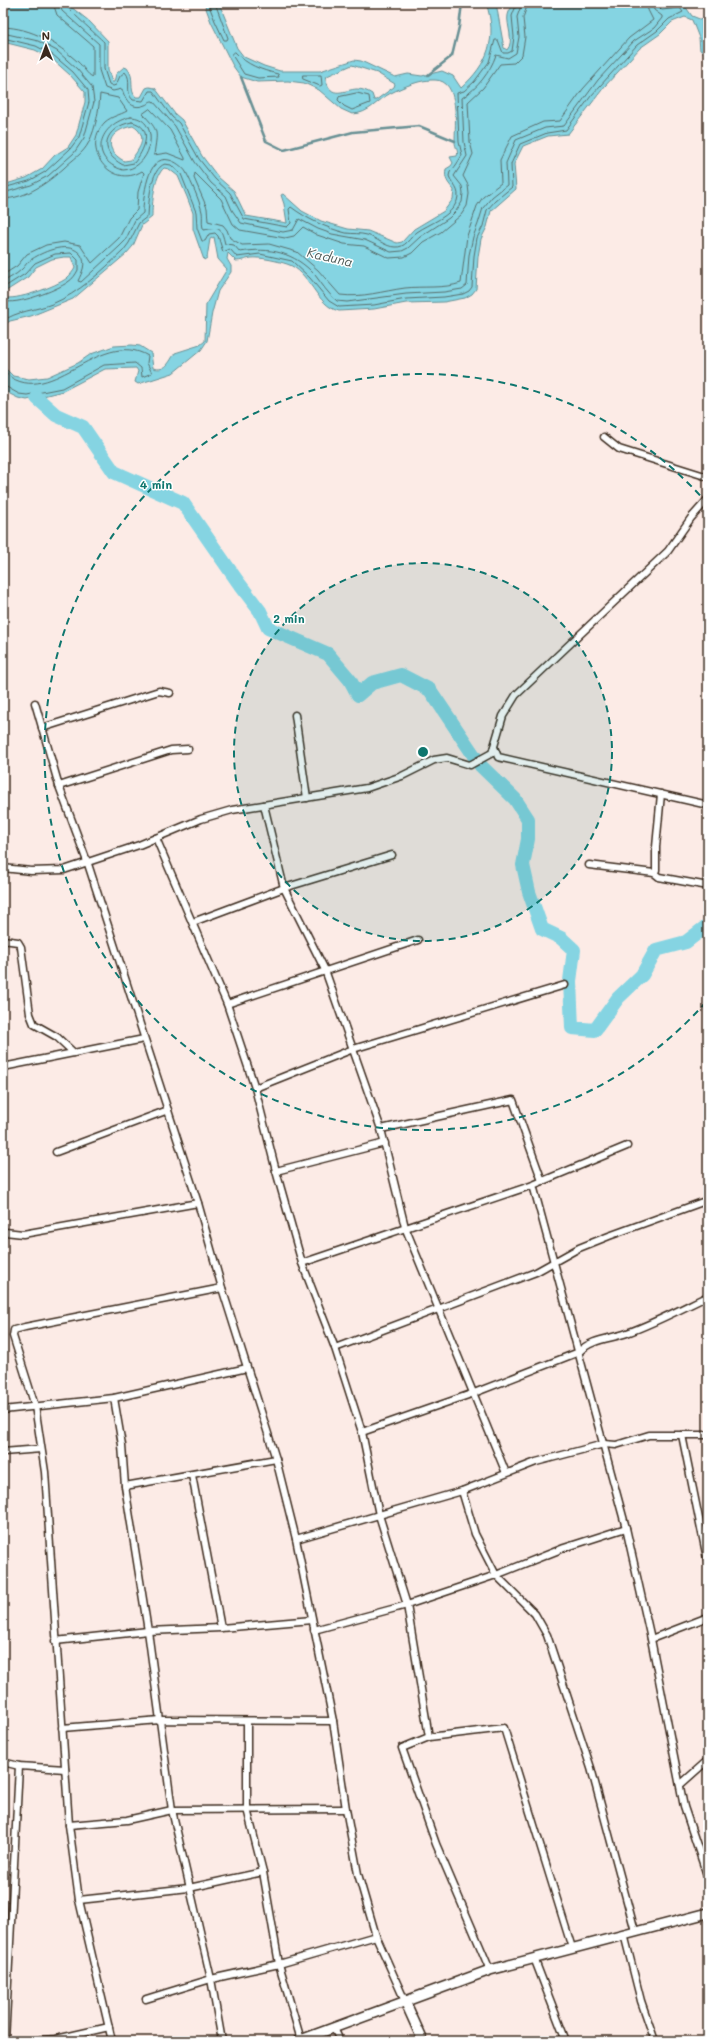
<svg xmlns="http://www.w3.org/2000/svg" width="711" height="2044" viewBox="0 0 711 2044" font-family="Mali,sans-serif">
  <style>
    .water { fill: #85d4e2; stroke: #679094; fill-rule: evenodd }
    .lines { fill: none; stroke-linecap: round; stroke-linejoin: round }
    .shore { stroke: #596e6c; stroke-width: 1 }
    .stream { stroke: #679094; stroke-width: 2.5 }
    .river { stroke: #85d4e2; stroke-width: 14 }
    .street-casing { stroke: #3b2a1e; stroke-width: 9 }
    .secondary-casing { stroke: #3b2a1e; stroke-width: 12 }
    .street { stroke: #fff; stroke-width: 6 }
    .secondary { stroke: #fff; stroke-width: 9 }
    .ring { fill: none; stroke: #0f766e; stroke-width: 2; stroke-dasharray: 7 5 }
    .labels { text-anchor: middle; stroke-width: 3; stroke-linejoin: round; paint-order: stroke }
    .water-label { font-size: 13px; font-style: italic; fill: #515d59; stroke: #fff }
    .centre { fill: #0f766e; stroke: #fff; stroke-width: 2 }
    .ring-label { font-size: 12px; text-anchor: middle; font-weight: bold; fill: #0f766e; stroke: #fff; stroke-width: 3; stroke-linejoin: round; paint-order: stroke }
  </style>
  <rect width="100%" height="100%" fill="#fcebe6"/>
  <filter id="ink" filterUnits="userSpaceOnUse"><feTurbulence type="fractalNoise" baseFrequency=".025" numOctaves="2"/><feDisplacementMap in="SourceGraphic" scale="8" xChannelSelector="R" yChannelSelector="G"/><feConvolveMatrix kernelMatrix="1 2 1 2 8 2 1 2 1" color-interpolation-filters="sRGB"/></filter>
  <g filter="url(#ink)">
    <path class="water" d="M 3,3 L 66,3 L 89,21 L 108,41 L 108,69 L 112,82 L 114,82 L 116,74 L 124,67 L 127,68 C 136,78 128,90 136,97 L 141,97 L 146,88 L 149,87 L 155,88 L 175,114 L 182,120 L 202,156 L 218,177 L 234,191 L 246,216 L 287,223 L 284,204 L 281,195 L 283,194 L 302,211 L 321,221 L 348,229 L 368,231 L 397,243 L 402,242 L 414,229 L 444,211 L 453,199 L 454,190 C 448,183 444,179 446,169 L 451,166 L 453,163 L 450,157 L 457,156 C 459,151 455,147 455,142 C 455,124 460,80 435,80 C 421,79 403,87 391,93 C 377,100 369,114 352,114 L 341,109 L 319,90 L 304,83 L 288,81 L 257,82 L 241,77 L 233,66 L 211,22 L 204,3 L 219,3 L 237,48 L 244,57 L 264,66 L 280,71 L 320,71 L 354,60 L 361,61 L 395,77 L 408,74 L 422,76 L 442,71 L 453,76 L 461,88 C 488,64 498,38 486,3 L 496,3 L 504,48 L 507,50 C 515,41 506,25 508,15 C 509,10 512,7 514,3 L 663,3 L 661,5 L 663,6 L 686,3 L 685,6 L 692,16 L 702,20 L 702,34 L 708,33 L 708,50 L 703,52 L 700,50 L 699,38 L 692,20 L 685,17 L 672,22 L 660,34 L 640,48 L 605,86 L 568,134 L 548,136 L 523,146 L 514,164 L 516,189 L 491,211 L 487,227 L 481,239 L 478,257 L 476,289 L 472,294 L 465,298 L 444,302 L 406,303 L 374,309 L 339,311 C 316,306 310,271 287,264 C 278,261 260,257 251,258 C 245,259 241,261 236,261 L 228,253 L 227,259 L 231,266 L 231,272 L 218,291 L 212,313 L 207,341 L 201,350 L 173,373 L 138,384 L 135,382 L 138,371 L 136,368 L 105,369 L 63,391 L 27,400 L 18,398 L 8,393 L 3,387 L 3,366 L 13,376 L 29,379 L 47,377 L 78,363 L 91,354 L 114,346 L 132,345 L 140,346 L 151,353 L 153,368 C 166,372 169,362 175,353 L 200,345 L 205,341 L 206,304 L 227,269 L 218,259 L 214,237 L 210,239 L 207,258 L 204,260 L 193,229 L 193,213 L 187,197 L 178,176 L 169,169 L 164,168 C 154,176 152,204 152,217 L 142,225 L 133,246 L 126,254 L 73,299 L 31,316 L 10,321 L 3,326 L 3,185 L 26,178 L 42,169 L 55,155 L 68,147 L 76,135 L 85,102 L 85,92 L 70,75 L 51,58 L 35,50 L 3,42 ZM 352,65 L 377,73 L 395,84 L 394,87 L 376,100 L 374,100 L 372,94 C 368,91 362,89 357,89 C 346,89 330,101 326,79 L 327,76 ZM 133,126 C 149,136 140,148 131,160 L 124,161 C 101,148 109,130 133,126 ZM 64,257 L 71,257 L 75,268 C 73,272 70,275 67,278 C 57,286 14,302 3,297 L 3,293 L 28,277 L 36,267 L 52,259 Z"/>
    <g class="lines">
      <g class="shore">
        <path d="M 59,3 L 62,11 L 99,44 L 99,70 L 105,88 L 113,91 L 122,89 C 125,99 131,111 145,105 C 149,104 148,101 153,101 L 175,126 L 195,162 L 211,183 L 226,196 L 232,210 L 241,223 L 283,232 L 293,230 L 299,219 L 318,229 L 332,234 L 365,240 L 391,252 L 402,251 L 408,248 L 420,237 L 449,218 L 456,211 L 462,202 L 463,193 L 462,186 L 454,176 L 467,156 L 464,142 L 462,98 C 478,88 490,72 496,55 L 508,58 L 516,53 L 519,37 L 517,17 L 522,3"/>
        <path d="M 64,3 C 65,7 98,36 104,42 L 104,69 L 109,84 L 113,86 L 116,85 L 120,76 L 125,72 C 133,80 124,92 133,100 L 143,101 L 149,91 L 153,91 L 172,117 L 179,123 L 199,159 L 215,179 L 230,193 L 244,219 L 287,227 L 291,223 L 289,209 L 291,207 C 307,219 326,228 346,233 C 353,234 360,233 367,235 C 376,238 386,247 395,247 C 406,248 409,238 417,232 C 430,223 451,217 457,201 C 461,189 452,185 449,176 L 450,172 C 454,169 460,159 462,155 L 459,142 L 457,93 L 464,91 L 474,82 L 489,62 L 495,40 L 498,40 L 503,53 L 508,53 L 512,51 L 514,37 L 512,16 L 517,3"/>
        <polyline points="208,3 215,21 224,40 227,40 228,38 215,3"/>
        <path d="M 528,3 L 523,18 L 525,37 L 522,55 L 514,63 L 500,64 L 483,88 L 468,102 L 470,142 L 473,154 L 463,176 L 468,185 L 469,194 L 467,206 L 461,215 L 441,232 L 423,242 L 412,253 L 404,257 L 389,258 L 364,246 L 344,244 L 317,235 L 303,227 L 294,236 L 285,238 L 240,230 L 233,224 L 221,199 L 195,173 L 194,178 L 207,208 L 208,221 L 223,225 L 227,230 L 230,238 L 242,245 L 269,244 L 297,252 L 318,270 L 340,295 C 362,298 383,291 405,288 C 423,286 443,289 461,283 L 467,236 L 477,206 L 483,197 L 501,183 L 500,160 L 512,136 L 543,122 L 560,121 L 583,89 L 629,38 L 653,20 L 648,10 L 647,3"/>
        <path d="M 3,27 C 32,28 57,43 78,62 C 83,66 87,75 93,77 L 93,46 L 57,15 L 53,3"/>
        <polyline points="3,33 38,41 57,51 77,69 92,87 94,102 84,138 74,153 48,176 31,185 3,193"/>
        <polyline points="3,38 36,46 53,55 73,72 88,90 89,102 79,137 70,149 45,172 29,181 3,188"/>
        <path d="M 235,52 C 247,65 261,70 278,74 L 279,77 L 258,78 L 244,74 L 232,55 Z"/>
        <polygon points="303,75 321,75 322,85 320,86 303,79"/>
        <polygon points="357,93 369,96 370,103 352,110 344,106 338,100 339,97"/>
        <path d="M 150,109 L 170,130 L 185,158 L 185,160 L 167,153 L 154,155 C 157,131 160,132 143,114 Z"/>
        <path d="M 131,117 C 162,118 153,169 123,170 C 87,159 99,123 131,117 Z"/>
        <path d="M 132,122 C 155,127 144,151 134,163 L 123,165 C 96,151 105,127 132,122 Z"/>
        <path d="M 3,199 C 27,198 47,183 64,168 C 73,159 83,154 89,142 C 96,127 99,110 100,94 L 118,98 L 127,111 C 120,115 112,116 105,122 C 79,149 112,190 142,171 L 144,173 L 138,192 L 137,210 L 129,218 L 119,238 L 92,263 L 80,245 L 64,242 L 46,245 L 27,254 L 17,266 L 3,275"/>
        <path d="M 3,282 C 9,278 16,275 21,270 C 25,267 27,261 32,259 C 44,251 70,240 81,255 C 87,264 82,272 78,281 L 81,282 L 119,247 L 125,241 L 135,220 L 143,213 C 143,199 147,154 169,160 C 175,161 183,167 186,172 C 192,184 199,199 202,212 C 203,218 201,225 204,230 C 220,227 221,227 225,244 L 234,245 L 240,252 C 270,247 294,252 315,275 C 322,284 328,294 337,301 L 347,302 L 406,294 L 444,292 L 462,289 L 467,285 L 469,255 L 473,237 L 478,224 L 483,208 L 492,197 L 507,185 L 506,163 L 516,140 L 545,128 L 564,126 L 598,80 L 634,41 L 654,28 L 662,18 L 662,16 L 654,10 L 653,3"/>
        <path d="M 3,288 L 25,274 L 35,263 L 55,254 L 71,253 L 78,260 L 78,270 C 76,274 73,279 68,282 C 57,290 16,306 3,301"/>
        <path d="M 3,321 C 16,311 37,310 52,304 C 79,293 102,271 123,251 L 129,243 L 139,223 L 148,216 C 149,202 150,169 165,164 L 171,165 L 181,174 L 196,212 L 197,228 L 202,241 L 205,241 L 209,234 L 215,233 L 218,236 L 223,252 L 230,249 L 237,257 L 260,254 L 292,261 L 310,278 L 329,301 L 339,307 L 374,305 L 406,299 L 444,297 L 463,294 L 469,291 L 472,287 L 474,256 L 477,238 L 483,226 L 487,210 L 495,201 L 512,187 L 511,164 L 520,144 L 547,133 L 566,130 L 591,96 L 637,45 L 657,31 L 669,19 L 683,12 L 680,8 L 662,10 L 658,7 L 658,3"/>
        <path d="M 3,371 C 48,415 98,326 148,356 L 147,363 L 152,373 L 142,377 L 141,368 L 135,363 L 104,365 L 62,388 L 27,395 L 19,394 L 3,385"/>
      </g>
      <g class="stream">
        <polyline points="428,75 452,56 459,27 462,3"/>
        <polyline points="241,77 266,141 284,150 353,132 419,126 455,141"/>
      </g>
      <polyline class="river" points="37,398 56,415 83,427 114,472 183,503 238,582 260,611 268,628 328,654 350,680 358,695 372,683 401,675 430,690 481,766 515,799 528,819 528,839 523,865 529,892 542,929 561,938 574,950 570,981 572,1028 595,1030 618,998 642,975 656,950 686,942 708,925"/>
      <defs>
        <g id="street">
          <polyline points="604,437 619,449 708,477"/>
          <polyline points="35,703 59,786 88,864 198,1203 222,1288 276,1459 296,1539 333,1721 346,1809 358,1874 376,1936 405,2001"/>
          <polyline points="295,715 307,798"/>
          <polyline points="42,728 159,691 170,693"/>
          <polyline points="494,747 498,757 708,805"/>
          <polyline points="59,786 171,750 188,749"/>
          <polyline points="264,805 284,888 325,970 381,1129 405,1227 506,1473"/>
          <polyline points="156,838 227,1004 255,1088 276,1171 302,1263 335,1348 362,1432 379,1515 407,1605 429,1737"/>
          <polyline points="589,865 654,873 659,877 708,886"/>
          <polyline points="3,868 31,871 64,870 139,845 201,819 232,810 367,788 402,776 434,760 447,758 470,765 492,753 503,716 516,695 668,551 691,518 708,499"/>
          <polyline points="654,873 656,870 656,847 661,794"/>
          <polyline points="193,922 284,888 392,855"/>
          <polyline points="3,940 18,942 21,947 30,1014 34,1024 57,1037 74,1053"/>
          <polyline points="227,1004 418,940"/>
          <polyline points="3,1067 144,1039"/>
          <polyline points="255,1088 353,1049 565,985"/>
          <polyline points="381,1129 513,1100 542,1181"/>
          <polyline points="56,1152 168,1110"/>
          <polyline points="276,1171 385,1143"/>
          <polyline points="533,1185 626,1528 651,1639 684,1807 708,1878"/>
          <polyline points="5,1232 23,1234 198,1203"/>
          <polyline points="302,1263 533,1185 627,1146"/>
          <polyline points="335,1348 536,1272 579,1248 609,1236 708,1200"/>
          <polyline points="114,1398 122,1445 125,1486 148,1631 172,1810 211,1979 222,2041"/>
          <polyline points="3,1410 114,1398 247,1368"/>
          <path d="M 362,1432 L 474,1393 L 579,1352 C 591,1339 610,1339 627,1333 C 655,1323 681,1309 708,1296"/>
          <polyline points="682,1435 708,1563"/>
          <polyline points="3,1452 41,1449"/>
          <polyline points="192,1475 221,1628"/>
          <polyline points="125,1486 276,1459"/>
          <polyline points="462,1491 475,1534 496,1575 535,1614 547,1635 591,1768 635,1931"/>
          <polyline points="296,1539 462,1491 536,1462 604,1444 616,1445 649,1435 708,1435"/>
          <polyline points="314,1630 407,1605 496,1575 564,1548 626,1528"/>
          <polyline points="651,1639 708,1617"/>
          <polyline points="55,1641 148,1631 221,1628 312,1620"/>
          <polyline points="247,1722 247,1809 263,1872 279,1964 301,2040"/>
          <polyline points="62,1728 160,1720 333,1721"/>
          <polyline points="3,1762 19,1766 65,1769"/>
          <polyline points="680,1785 708,1760"/>
          <polyline points="69,1825 127,1820 172,1810 346,1809"/>
          <polyline points="79,1900 189,1888 263,1872"/>
          <polyline points="624,1934 641,2001 655,2041"/>
          <polyline points="534,1958 566,2041"/>
          <polyline points="490,1970 436,1844 402,1748 429,1737 504,1728 572,1948"/>
          <polyline points="146,1999 211,1979 279,1964 376,1936"/>
          <polyline points="334,2028 340,2041"/>
          <polyline points="5,2041 19,1766"/>
          <polyline points="28,2041 56,2039 109,2027"/>
          <polyline points="112,2041 79,1900 69,1825 45,1472 35,1406 13,1336 14,1330 25,1327 222,1288"/>
        </g>
        <g id="secondary">
          <polyline points="405,2001 423,2041"/>
          <polyline points="298,2041 490,1970 708,1913"/>
        </g>
      </defs>
      <use href="#street" class="street-casing"/>
      <use href="#secondary" class="secondary-casing"/>
      <use href="#street" class="street"/>
      <use href="#secondary" class="secondary"/>
    </g>
  </g>
  <circle cx="423" cy="752" r="189" fill="#0f766e" fill-opacity=".12"/>
  <g class="ring">
    <circle cx="423" cy="752" r="189"/>
    <path d="M706 1002A378 378 0 1 1 706 502"/>
  </g>
  <g class="labels">
    <g class="water-label">
      <text transform="translate(330 257) rotate(13)" y="5">Kaduna</text>
    </g>
  </g>
  <circle cx="423" cy="752" r="6" class="centre"/>
  <g class="ring-label">
    <text x="156" y="489">4 min</text>
    <text x="289" y="623">2 min</text>
  </g>
  <rect width="711" height="2044" fill="none" stroke="#fff" stroke-width="16"/>
  <rect x="8" y="8" width="695" height="2028" fill="none" stroke="#3b2a1e" stroke-width="1.5" filter="url(#ink)"/>
  <g transform="translate(46 46) rotate(359)" stroke="#ffffff" stroke-width="3" paint-order="stroke">
  <path d="M0-3L7 15L0 10L-7 15Z" fill="#3b2a1e"/>
  <text y="-6" font-size="11" font-weight="bold" text-anchor="middle" fill="#3b2a1e">N</text>
  </g>
</svg>
